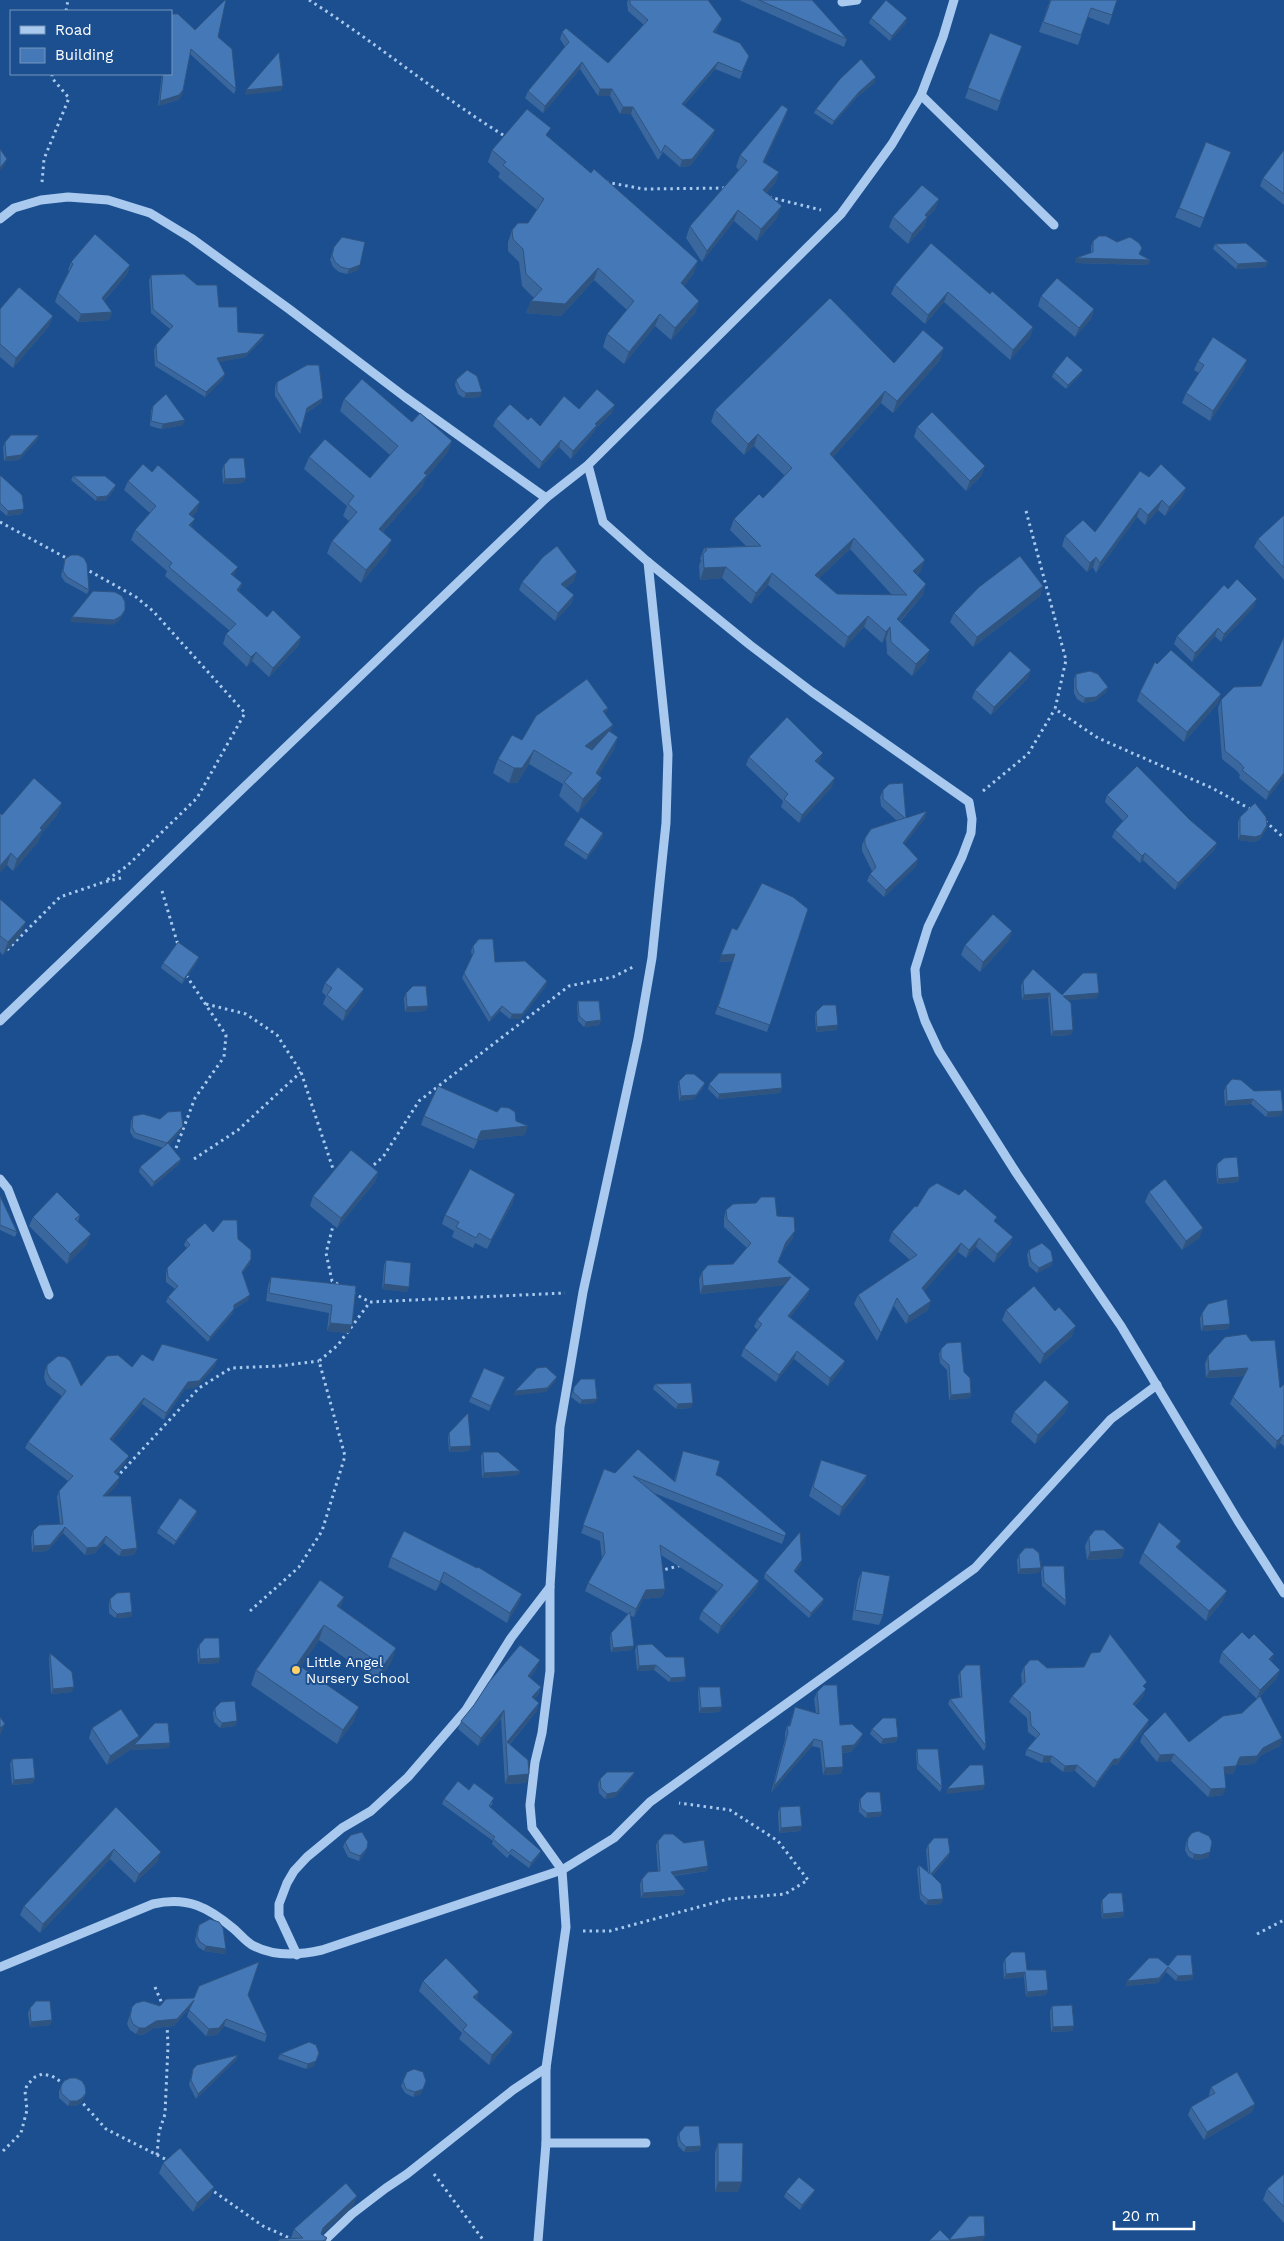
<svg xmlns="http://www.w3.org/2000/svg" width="1284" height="2241" viewBox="0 0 1284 2241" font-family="'Work Sans',sans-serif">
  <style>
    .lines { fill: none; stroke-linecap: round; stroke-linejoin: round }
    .path { stroke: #a9c9ee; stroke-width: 3; stroke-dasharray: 2.5 4; stroke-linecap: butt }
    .minor { stroke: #a9c9ee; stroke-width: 9 }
    .wall { fill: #3a679d; fill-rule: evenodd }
    .shaded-wall { fill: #305480 }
    .building { fill: #4478b7; stroke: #305480; fill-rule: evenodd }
    .poi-dot { fill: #ffd166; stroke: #1b4f8f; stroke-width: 2 }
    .labels { text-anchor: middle; stroke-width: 4; stroke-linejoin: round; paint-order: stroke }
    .poi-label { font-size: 14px; fill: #fff; stroke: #1b4f8f; text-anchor: start }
  </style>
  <rect width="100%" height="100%" fill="#1b4f8f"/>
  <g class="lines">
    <g class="path">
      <path d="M 309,0 C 377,43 439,96 508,138"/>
      <polyline points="66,11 68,0"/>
      <polyline points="42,182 44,159 69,98 52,78 52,74"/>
      <polyline points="606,182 643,189 729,188"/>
      <polyline points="769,197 821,210"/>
      <polyline points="1026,511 1066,660 1055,709 1098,738 1212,788 1252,810"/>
      <polyline points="0,522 70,560"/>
      <polyline points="84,568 136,597 153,611 245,713 197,798 127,866 104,882"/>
      <polyline points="983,791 1028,754 1055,709"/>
      <polyline points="1265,821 1284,838"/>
      <polyline points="162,891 178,945"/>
      <polyline points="7,950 60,897 104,882 121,878"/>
      <polyline points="206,1004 246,1014 277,1035 301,1072 335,1175"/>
      <polyline points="176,1148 195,1098 224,1057 226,1035 186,975"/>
      <polyline points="194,1159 238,1130 301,1072"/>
      <polyline points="369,1169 383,1157 419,1101 569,986 613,977 633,967"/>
      <polyline points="334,1222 326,1253 332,1281 339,1285"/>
      <polyline points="353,1293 370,1302"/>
      <polyline points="116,1478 199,1388 231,1368 279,1366 319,1361"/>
      <polyline points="659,1571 682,1565"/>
      <polyline points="250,1611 299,1567 322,1531 345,1456 319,1361 338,1345 370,1302 565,1293"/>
      <polyline points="583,1931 610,1931 728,1899 785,1894 808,1880 778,1841 730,1810 679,1803"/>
      <polyline points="1257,1934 1284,1920"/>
      <polyline points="155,1987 163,2006"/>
      <polyline points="79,2099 106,2129 169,2161"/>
      <polyline points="3,2151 21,2133 27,2110 25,2091 27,2085 35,2077 42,2074 52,2076 66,2085"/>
      <polyline points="157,2155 159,2132 165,2114 168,2046 167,2024"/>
      <polyline points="434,2174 484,2241"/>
      <polyline points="209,2188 263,2226 296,2241"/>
    </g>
    <g class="minor">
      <polyline points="842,2 857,0"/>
      <polyline points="921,95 1054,225"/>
      <polyline points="0,219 14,208 41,200 68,197 108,200 150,213 191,238 289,309 405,397 546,498"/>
      <polyline points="588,465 603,522 648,562 750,645 812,692 969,802 972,819 971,833 962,857 928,927 915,969 917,996 925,1021 939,1051 1017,1174 1121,1326 1238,1521 1284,1593"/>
      <polyline points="0,1021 546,498 588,465 841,214 892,144 921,95 943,37 954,0"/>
      <polyline points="0,1179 8,1189 49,1295"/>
      <polyline points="297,1955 279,1916 279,1904 287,1883 294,1871 307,1857 342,1828 371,1811 408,1777 466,1710 511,1638 550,1587"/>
      <path d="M 0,1967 L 153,1904 C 187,1896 208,1907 234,1929 C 240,1934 247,1943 254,1946 C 275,1957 300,1955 322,1950 L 562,1870 L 614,1838 L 650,1802 L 975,1568 L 1111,1419 L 1157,1385"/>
      <polyline points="546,2143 646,2143"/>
      <polyline points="324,2241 352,2214 386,2188 407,2174 513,2090 546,2068"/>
      <polyline points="538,2241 546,2143 546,2068 566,1927 562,1870 532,1828 530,1805 535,1762 542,1733 550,1671 550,1587 560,1427 583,1292 638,1039 652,958 666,823 668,754 648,562"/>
    </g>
  </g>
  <g class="wall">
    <polygon points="628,0 708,0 722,19 715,33 749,56 740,79 715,69 684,105 715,130 712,137 690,166 680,167 663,152 658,160 631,114 620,114 610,96 598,96 580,69 543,113 525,98 528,91 565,47 560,39 562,32 608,63 644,25 628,11 627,3"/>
    <polygon points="739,0 812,0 847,39 844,47"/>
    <polygon points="1050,0 1117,0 1109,25 1088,17 1078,45 1039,32"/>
    <polygon points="871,18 906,23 890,41 869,23"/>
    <polygon points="195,30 218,37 236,89 234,94 190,54 183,90 182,95 178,100 158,106 162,74 171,74"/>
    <polygon points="990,33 1022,46 997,111 965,98"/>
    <polygon points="875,82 857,97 832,125 814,113 816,109"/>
    <polygon points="788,109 784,120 764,162 779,172 775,183 766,193 777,218 757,241 734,221 702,262 686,238 690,226 739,170 736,167 740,155"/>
    <polygon points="548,137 694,273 684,286 699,301 695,313 671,340 655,326 624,364 603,347 607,334 627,310 594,280 561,316 526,313 531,301 534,298 522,286 519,262 508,251 508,242 512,230 528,223 537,210 498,177 500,173 488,162 492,150"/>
    <polygon points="1284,150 1284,205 1260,186 1263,178"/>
    <polygon points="1231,152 1200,228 1175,217 1179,208"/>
    <polygon points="939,199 935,209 927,218 924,227 908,244 889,227 893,217"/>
    <polygon points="1093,241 1117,242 1150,260 1148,265 1075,263 1091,252 1091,246"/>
    <polygon points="1215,244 1266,267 1236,269 1213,249"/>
    <polygon points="334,247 358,270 347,274 339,272 333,267 330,260"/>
    <polygon points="71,262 130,265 127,274 104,301 112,312 109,320 78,322 55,302 58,293 69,271 68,270"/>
    <polygon points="151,275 219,307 238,332 263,339 245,357 219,362 225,374 223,379 205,397 155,366 154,350 156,345 170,329 151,313 149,280"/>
    <polygon points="895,285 990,294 1033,327 1030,337 1010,360 944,302 925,324 891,294"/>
    <polygon points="1041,296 1094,309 1091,319 1075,337 1038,306"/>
    <polygon points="0,309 53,316 49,326 13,368 0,357"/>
    <path d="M 940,360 L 893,413 L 881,403 L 833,457 L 921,571 L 917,575 L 926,584 L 922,596 L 900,622 L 926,661 L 912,676 L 887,654 L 886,638 L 882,643 L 864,627 L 844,648 L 768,585 L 751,604 L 722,578 L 700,580 L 699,566 L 701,560 L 700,559 L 704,548 L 746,546 L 730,530 L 734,519 L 763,498 L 785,476 L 754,446 L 744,455 L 711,422 L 715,410 L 894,363 ZM 850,549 L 892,595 L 837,594 L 819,578 Z"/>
    <polygon points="1198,361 1244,370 1210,421 1182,403 1186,393 1199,373 1194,370"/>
    <polygon points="1054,372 1081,374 1066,389 1052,377"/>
    <polygon points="456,380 480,397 464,398 458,394 455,385"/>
    <polygon points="277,382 321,403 306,413 300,434 275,396 275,387"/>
    <polygon points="344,399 412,422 452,441 447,453 425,479 422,487 383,532 387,552 361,583 327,553 332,541 349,521 343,516 347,506 304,469 309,457 370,478 390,455 340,411"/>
    <polygon points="153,406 183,425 161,429 150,426 151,411"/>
    <polygon points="579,409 612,413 596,428 594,432 571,459 559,447 539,469 493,426 496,419 528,420 540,426"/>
    <polygon points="917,427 985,466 981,476 966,491 914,437"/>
    <polygon points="39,435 37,440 19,460 4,461 3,447 5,442"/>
    <polygon points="224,465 244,483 223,484 222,470"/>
    <polygon points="0,475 22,514 7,516 0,510"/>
    <polygon points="73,476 114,490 105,501 96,501 71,480"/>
    <polygon points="1149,477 1186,488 1182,497 1165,516 1158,510 1145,525 1137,517 1096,573 1093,567 1087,572 1062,546 1065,536 1095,532"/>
    <polygon points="128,481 197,511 192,516 192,527 234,577 242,583 239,592 267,617 301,637 298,646 269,677 252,661 247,667 223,644 226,634 230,631 165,576 167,571 131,540 135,530 150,513 124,490"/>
    <polygon points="1284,515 1284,580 1254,547 1258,539"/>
    <polygon points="65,559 89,590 87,594 65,582 61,576"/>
    <polygon points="574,581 565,588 574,595 571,604 555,621 519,590 522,582"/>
    <polygon points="1043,586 1040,596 973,647 950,622 954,613"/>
    <polygon points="1228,589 1254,607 1221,642 1215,636 1192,662 1174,644 1177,636"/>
    <polygon points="1284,637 1284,777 1266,800 1239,778 1240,775 1237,771 1222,759 1218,708 1221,700 1261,686"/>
    <polygon points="1031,670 1028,678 991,715 972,698 975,690"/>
    <polygon points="1076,674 1108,687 1106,692 1095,701 1083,703 1077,699 1074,693 1074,679"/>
    <polygon points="1140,692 1221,694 1218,703 1184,742 1137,701"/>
    <polygon points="608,708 605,714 611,732 618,737 613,751 598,775 596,792 578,813 559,796 563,784 529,764 517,783 509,783 493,773 498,759 522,740"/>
    <polygon points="749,757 820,761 818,763 832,787 799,823 781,807 783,801 746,765"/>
    <polygon points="883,790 906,818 925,818 904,844 918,859 916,866 884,897 867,881 870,874 872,871 862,851 862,845 865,838 897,821 881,806 880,797"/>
    <polygon points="1107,795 1190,820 1217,843 1214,850 1175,890 1143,860 1140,863 1112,837 1115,830 1123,821 1105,802"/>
    <polygon points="62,803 57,815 41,834 38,842 13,871 7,865 2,815"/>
    <polygon points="1240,817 1267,825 1266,830 1259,840 1254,842 1238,840 1238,822"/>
    <polygon points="603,833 602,838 586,860 564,845 566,840"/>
    <polygon points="0,899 21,934 3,955 0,952"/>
    <polygon points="808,909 767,1032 715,1014 733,961 719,962 737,930"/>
    <polygon points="1012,931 1008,941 980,972 961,955 965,945"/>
    <polygon points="473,946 495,962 547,981 546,986 520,1019 510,1019 500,1011 489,1022 462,978 472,956 471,951"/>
    <polygon points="199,957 197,962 182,984 161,968 163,963"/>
    <polygon points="1023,981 1062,995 1097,998 1068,1000 1071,1035 1051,1036 1048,998 1022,1000 1021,986"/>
    <polygon points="325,983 360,998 343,1021 323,1004 326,996 322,992"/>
    <polygon points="406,993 428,1006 426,1011 405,1012 404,998"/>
    <polygon points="578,1001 601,1020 599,1025 584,1027 578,1021 577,1006"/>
    <polygon points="816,1012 837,1030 816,1032 815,1017"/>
    <polygon points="679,1081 703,1088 694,1099 679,1101 678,1086"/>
    <polygon points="709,1084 782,1088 780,1093 718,1099 708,1089"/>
    <polygon points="1226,1086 1254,1091 1283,1111 1281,1116 1266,1117 1251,1104 1225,1106 1224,1091"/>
    <polygon points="497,1112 516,1121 525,1135 478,1140 474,1149 421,1125 424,1116"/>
    <polygon points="133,1116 181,1131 169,1145 181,1159 179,1164 152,1187 139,1172 140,1167 163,1148 134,1138 130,1132 131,1121"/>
    <polygon points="1217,1164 1239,1177 1238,1182 1217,1184 1216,1169"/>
    <polygon points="378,1172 375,1182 337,1228 310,1206 313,1196"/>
    <polygon points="1149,1192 1203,1228 1199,1238 1182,1250 1145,1202"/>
    <polygon points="515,1194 512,1204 487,1249 475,1243 473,1248 452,1237 454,1231 442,1224 445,1215"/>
    <polygon points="0,1196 17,1232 15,1237 0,1230"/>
    <polygon points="917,1207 995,1222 1013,1237 1010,1245 994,1263 976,1247 966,1258 958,1252 924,1291 928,1310 906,1324 894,1306 877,1341 854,1304 858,1295 910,1260 889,1241 892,1232"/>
    <polygon points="726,1210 777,1216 793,1238 784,1250 778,1262 810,1289 807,1296 790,1317 845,1361 842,1368 828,1386 794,1359 776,1382 741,1356 744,1348 758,1330 754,1327 757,1320 785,1285 700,1294 699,1279 702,1272 733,1264 747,1248 724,1227 724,1218"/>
    <polygon points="80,1215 78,1221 87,1244 67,1264 29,1226 33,1217"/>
    <polygon points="213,1232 238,1239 250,1264 242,1273 248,1300 234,1309 232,1314 208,1342 166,1302 168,1297 175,1289 166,1282 166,1273 167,1268 187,1248 184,1245 186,1240"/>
    <polygon points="1029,1250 1053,1261 1051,1266 1037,1273 1029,1266 1027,1255"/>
    <polygon points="386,1260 409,1287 407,1292 382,1289 384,1265"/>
    <polygon points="271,1277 356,1286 349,1333 327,1331 329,1313 266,1301 268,1286"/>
    <polygon points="1006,1310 1072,1336 1040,1364 1002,1320"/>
    <polygon points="1202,1313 1229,1329 1201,1331 1200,1318"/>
    <polygon points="941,1349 964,1372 971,1393 970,1398 949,1400 947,1370 940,1363 939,1354"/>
    <polygon points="1208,1356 1280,1388 1284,1384 1284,1446 1280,1443 1275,1449 1230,1404 1233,1397 1244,1376 1206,1378 1205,1364"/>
    <polygon points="153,1361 215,1366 197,1387 185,1389 164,1420 142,1404 112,1441 126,1462 116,1474 118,1484 106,1496 137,1548 134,1555 119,1556 104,1543 95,1553 85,1555 63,1533 47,1551 32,1552 31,1538 33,1531 60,1524 57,1497 59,1491 68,1481 25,1448 28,1442 62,1396 47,1385 44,1378 45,1371 47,1365 81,1386 132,1367"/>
    <polygon points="503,1382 489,1411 469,1402 471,1397"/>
    <polygon points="655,1384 691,1408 676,1409 653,1389"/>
    <polygon points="574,1387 595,1403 580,1404 571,1397"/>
    <polygon points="1069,1402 1065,1412 1035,1444 1011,1422 1014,1412"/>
    <polygon points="449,1433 470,1451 449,1452 448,1438"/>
    <polygon points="683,1451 716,1475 786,1533 782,1544 654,1493 759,1581 756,1589 718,1634 699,1619 702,1611 717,1591 661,1555 665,1589 662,1597 643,1599 634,1617 631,1616 632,1650 611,1652 610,1638 611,1633 628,1614 585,1591 588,1583 602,1559 600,1541 581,1533 604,1469 615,1473 674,1481"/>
    <polygon points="483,1452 520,1471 518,1475 482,1478 481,1456"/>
    <polygon points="821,1460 867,1475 864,1484 839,1516 809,1496"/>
    <polygon points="197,1511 196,1516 174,1545 157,1533 159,1528"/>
    <polygon points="1089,1537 1122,1558 1087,1560 1085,1546"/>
    <polygon points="1178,1549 1223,1601 1206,1621 1139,1563 1143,1553"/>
    <polygon points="1019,1555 1039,1573 1018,1574 1017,1560"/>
    <polygon points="391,1557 522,1594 518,1604 507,1623 441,1582 436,1591 388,1567"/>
    <polygon points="801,1565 795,1572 824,1599 822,1604 809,1618 764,1578 765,1573"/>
    <polygon points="1043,1566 1066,1601 1065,1606 1042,1586 1041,1571"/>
    <polygon points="862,1571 883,1615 879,1625 852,1620 858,1580"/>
    <polygon points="344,1597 340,1608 396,1648 391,1662 378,1681 319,1640 300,1667 354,1721 337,1744 251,1685 256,1670"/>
    <polygon points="110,1599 132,1612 131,1617 115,1618 109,1613 109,1604"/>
    <polygon points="1249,1639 1274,1654 1271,1662 1280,1670 1276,1679 1260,1696 1282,1738 1280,1746 1261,1755 1254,1764 1237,1765 1233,1774 1225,1774 1223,1795 1208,1797 1171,1761 1157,1762 1140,1742 1143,1734 1189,1742 1242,1713 1257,1699 1219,1662 1222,1652"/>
    <polygon points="199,1645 219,1663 198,1664 197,1650"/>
    <polygon points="637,1645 684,1681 669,1682 654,1670 637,1671 635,1650"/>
    <polygon points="50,1653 72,1692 51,1694 49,1658"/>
    <polygon points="1024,1667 1047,1668 1145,1688 1143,1696 1135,1706 1149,1720 1147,1726 1117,1765 1112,1765 1094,1788 1075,1771 1063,1772 1050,1762 1042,1763 1025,1755 1027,1749 1036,1738 1028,1732 1027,1718 1009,1702 1012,1696 1022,1685 1021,1674"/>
    <polygon points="537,1668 530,1678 541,1687 538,1695 534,1699 539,1703 536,1712 510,1744 529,1774 526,1783 505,1784 501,1719 478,1746 458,1729 461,1721"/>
    <polygon points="960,1672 986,1746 984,1751 948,1704 950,1699 960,1698 958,1676"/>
    <polygon points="699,1687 720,1712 699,1713 698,1692"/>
    <polygon points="817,1692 840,1725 860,1741 851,1752 842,1753 843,1767 841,1774 823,1775 820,1748 812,1746 771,1793 785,1739 785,1733 787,1726 789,1726 795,1707 816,1713 814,1699"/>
    <polygon points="215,1708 237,1721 235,1726 220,1728 214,1722 213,1713"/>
    <polygon points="92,1728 139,1736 137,1742 170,1743 168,1748 132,1750 133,1748 107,1765 89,1738"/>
    <polygon points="872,1729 898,1737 896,1742 881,1744 870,1734"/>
    <polygon points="917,1749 942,1787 940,1792 917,1769 916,1754"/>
    <polygon points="12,1759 35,1778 33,1783 12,1785 10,1764"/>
    <polygon points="633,1776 615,1797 605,1799 599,1793 598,1784 600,1779"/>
    <polygon points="469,1790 493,1803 490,1807 541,1851 539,1856 529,1868 510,1854 507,1858 492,1844 493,1841 442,1804 444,1799"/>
    <polygon points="860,1799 882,1812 881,1816 866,1818 859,1812 859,1804"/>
    <polygon points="116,1807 158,1861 135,1883 110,1859 40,1933 20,1915 24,1906"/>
    <polygon points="780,1807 802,1826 800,1831 779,1833 778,1812"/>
    <polygon points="1188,1838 1209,1857 1199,1860 1193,1859 1188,1856 1185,1850 1186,1843"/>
    <polygon points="658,1841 708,1866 707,1871 674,1876 685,1890 684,1895 641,1898 640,1884 642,1879 658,1872 656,1845"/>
    <polygon points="345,1842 367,1848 365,1853 359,1861 348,1857 343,1847"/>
    <polygon points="928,1845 950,1852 948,1857 932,1876 943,1899 941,1904 926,1905 920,1899 917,1869 919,1865 928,1872 926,1850"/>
    <polygon points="1102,1900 1124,1912 1123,1917 1102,1919 1101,1905"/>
    <polygon points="199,1925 225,1954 204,1951 198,1947 195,1941 197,1930"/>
    <polygon points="1005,1959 1027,1970 1048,1990 1046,1995 1026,1997 1024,1977 1004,1979 1003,1964"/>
    <polygon points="1168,1966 1193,1975 1192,1980 1176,1981 1166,1972 1158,1983 1125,1986"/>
    <polygon points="423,1981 479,1992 476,2000 513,2032 509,2042 489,2065 459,2039 462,2033 419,1991"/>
    <polygon points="248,1995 267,2035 265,2042 224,2026 217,2035 206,2036 187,2017 190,2007 174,2026 154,2028 143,2035 136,2034 130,2030 127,2024 132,2007 160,2006 194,1998"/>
    <polygon points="1052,2006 1074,2026 1072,2031 1051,2032 1050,2011"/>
    <polygon points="30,2008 52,2020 50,2025 30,2027 28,2013"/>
    <polygon points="280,2054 314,2066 306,2069 278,2059"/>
    <polygon points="238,2055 236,2060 196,2099 189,2085 193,2069"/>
    <polygon points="407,2072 421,2094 413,2097 405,2093 401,2086"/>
    <polygon points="61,2086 86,2093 81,2103 75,2106 68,2106 59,2098 59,2091"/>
    <polygon points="1211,2087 1255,2104 1252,2112 1204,2140 1188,2115 1191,2107 1209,2096 1209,2095"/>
    <polygon points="679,2133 701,2146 699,2151 684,2152 678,2146 677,2138"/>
    <polygon points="718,2143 738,2192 715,2192 715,2153"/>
    <polygon points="163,2163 214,2187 210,2197 193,2212 159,2173"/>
    <polygon points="1284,2174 1284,2223 1263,2200 1267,2189"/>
    <polygon points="815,2190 813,2194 800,2210 784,2197 786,2192"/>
    <polygon points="354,2205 322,2234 327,2238 326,2241 278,2241 292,2238 291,2238 294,2229"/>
  </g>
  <g class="shaded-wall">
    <polygon points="907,18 906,23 890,41 892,36"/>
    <polygon points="722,19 719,25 711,39 713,32"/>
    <polygon points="582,62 580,69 543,113 545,106"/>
    <polygon points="718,62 715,69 679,110 682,104"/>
    <polygon points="876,77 875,82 857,97 832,125 834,121 859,92"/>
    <polygon points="283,86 281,91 245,95 246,90"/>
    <polygon points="600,89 612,89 610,96 598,96"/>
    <polygon points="183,90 182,95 178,100 158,106 160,101"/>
    <polygon points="623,107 633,107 631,114 620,114"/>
    <polygon points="788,109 784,120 759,174 763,162"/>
    <polygon points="715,130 712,137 690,166 680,167 682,160"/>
    <polygon points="7,159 5,165 0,171 0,168"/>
    <polygon points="779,172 775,183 759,202 763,190"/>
    <polygon points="939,199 935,209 927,218 924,227 908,244 912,234 925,215"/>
    <polygon points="782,206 777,218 757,241 761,229"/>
    <polygon points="738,210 734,221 702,262 707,251"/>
    <polygon points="1076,258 1150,260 1148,265 1075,263"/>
    <polygon points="698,261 694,273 677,295 681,283"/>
    <polygon points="1268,262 1266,267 1236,269 1238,264"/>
    <polygon points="130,265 127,274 99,306 102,298"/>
    <polygon points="360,265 358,270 347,274 349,269"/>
    <polygon points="598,268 594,280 561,316 526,313 531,301"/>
    <polygon points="948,292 944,302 925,324 928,315"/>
    <polygon points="699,301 695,313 671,340 675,328"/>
    <polygon points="1094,309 1091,319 1075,337 1079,328"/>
    <polygon points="112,312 109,320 78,322 81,314"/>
    <polygon points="660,314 655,326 624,364 629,352"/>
    <polygon points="53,316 49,326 13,368 16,358"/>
    <polygon points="1033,327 1030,337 1010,360 1013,350"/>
    <polygon points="265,334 263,339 245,357 215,363 217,358"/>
    <polygon points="944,348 940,360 893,413 897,401"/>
    <polygon points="1247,360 1244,370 1210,421 1213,411"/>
    <polygon points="1083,370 1081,374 1066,389 1068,385"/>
    <polygon points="225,374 223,379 205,397 206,392"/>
    <polygon points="885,391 881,403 826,465 830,454"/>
    <polygon points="482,392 480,397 464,398 466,393"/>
    <polygon points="323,398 321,403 305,413 307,408"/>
    <polygon points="615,405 612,413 596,428 594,432 571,459 573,451 595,424"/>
    <polygon points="185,420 183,425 161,429 163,424"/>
    <polygon points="758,434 754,446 744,455 748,444"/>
    <polygon points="39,435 37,440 19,460 4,461 6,457"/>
    <polygon points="561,440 559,447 539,469 542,462"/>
    <polygon points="452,441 447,453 425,479 422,487 375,541 379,529 424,473"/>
    <polygon points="985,466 981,476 966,491 970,481"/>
    <polygon points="246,478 244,483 223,484 225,479"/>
    <polygon points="116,485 114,490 105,501 96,501 97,497"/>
    <polygon points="1186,488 1182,497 1165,516 1169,507"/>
    <polygon points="1162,500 1158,510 1145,525 1148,515"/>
    <polygon points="200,502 197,511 186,524 189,514"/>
    <polygon points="1140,508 1137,517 1096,573 1100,563"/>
    <polygon points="24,509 22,514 7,516 8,511"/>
    <polygon points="195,519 191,528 189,525"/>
    <polygon points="854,538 850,549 811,586 815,575"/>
    <polygon points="392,540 387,552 361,583 366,570"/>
    <polygon points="1096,557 1093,567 1087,572 1090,563"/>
    <polygon points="925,560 921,571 909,582 913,571"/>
    <polygon points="238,567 234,576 231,574"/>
    <polygon points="726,567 722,578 700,580 704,568"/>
    <polygon points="577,572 574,581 558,593 561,584"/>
    <polygon points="772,573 768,585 751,604 756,593"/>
    <polygon points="242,583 239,593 237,590"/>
    <polygon points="926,584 922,596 892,630 897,619"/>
    <polygon points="1043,586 1040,596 973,647 977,637"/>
    <polygon points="574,595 571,604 555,621 558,613"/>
    <polygon points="1257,599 1254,607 1221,642 1224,634"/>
    <polygon points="125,610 123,615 119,621 113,625 70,622 72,617"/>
    <polygon points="868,616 864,627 844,648 848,637"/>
    <polygon points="890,627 886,638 882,643 886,632"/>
    <polygon points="1218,628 1215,636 1192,662 1195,653"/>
    <polygon points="301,637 298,646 269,677 273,668"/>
    <polygon points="930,650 926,661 912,676 916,664"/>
    <polygon points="256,652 252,661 247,667 251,657"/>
    <polygon points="1031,670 1028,678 991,715 994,707"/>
    <polygon points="1108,687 1106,692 1095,701 1083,703 1085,698"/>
    <polygon points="1221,694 1218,703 1184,742 1187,732"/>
    <polygon points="608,708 602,722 603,711"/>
    <polygon points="613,725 608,739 580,760 585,746"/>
    <polygon points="618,737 613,751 591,788 596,773"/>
    <polygon points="534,750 529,764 517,783 509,783 514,768"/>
    <polygon points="823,753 820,761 812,769 815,761"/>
    <polygon points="1284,773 1284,777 1266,800 1269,792"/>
    <polygon points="602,778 596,792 578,813 583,799"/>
    <polygon points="835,778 832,787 799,823 802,815"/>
    <polygon points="62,803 57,815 41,834 38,842 13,871 17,859 40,828"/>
    <polygon points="927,811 925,818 900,850 903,843"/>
    <polygon points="1267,825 1266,830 1259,840 1254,842 1238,840 1240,835"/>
    <polygon points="603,833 602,838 586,860 588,855"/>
    <polygon points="1217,843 1214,850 1175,890 1178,883"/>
    <polygon points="11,853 7,865 0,873 0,866"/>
    <polygon points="1145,853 1143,860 1140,863 1142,856"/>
    <polygon points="918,859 916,866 884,897 886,890"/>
    <polygon points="26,922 21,934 3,955 8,942"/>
    <polygon points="1012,931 1008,941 980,972 983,962"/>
    <polygon points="735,954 733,961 719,962 721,955"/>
    <polygon points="199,957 197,962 182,984 184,979"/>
    <polygon points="547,981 546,986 520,1019 510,1019 512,1014"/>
    <polygon points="364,989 360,998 343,1021 346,1011"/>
    <polygon points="1050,993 1048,998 1022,1000 1024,995"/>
    <polygon points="1099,993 1097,998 1062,1001 1063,996"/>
    <polygon points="428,1006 426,1011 405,1012 407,1007"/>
    <polygon points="502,1006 500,1011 489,1022 491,1018"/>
    <polygon points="601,1020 599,1025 584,1027 586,1022"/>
    <polygon points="838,1025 837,1030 816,1032 817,1027"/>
    <polygon points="1073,1030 1071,1035 1051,1036 1053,1031"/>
    <polygon points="705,1083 703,1088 694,1099 679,1101 681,1096"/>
    <polygon points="782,1088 780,1093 718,1099 719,1094"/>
    <polygon points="1253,1099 1251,1104 1225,1106 1227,1101"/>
    <polygon points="1283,1111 1281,1116 1266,1117 1268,1112"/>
    <polygon points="183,1126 181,1131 166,1148 167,1143"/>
    <polygon points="528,1126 525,1135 478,1140 474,1149 481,1131"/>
    <polygon points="181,1159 179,1164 152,1187 154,1182"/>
    <polygon points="378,1172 375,1182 337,1228 341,1218"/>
    <polygon points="1239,1177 1238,1182 1217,1184 1218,1179"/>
    <polygon points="515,1194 512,1204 487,1249 491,1240"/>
    <polygon points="1203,1228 1199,1238 1182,1250 1186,1241"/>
    <polygon points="795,1231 793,1238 784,1250 775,1270 786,1242"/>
    <polygon points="91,1234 87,1244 67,1264 70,1254"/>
    <polygon points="1013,1237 1010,1245 994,1263 997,1254"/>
    <polygon points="979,1238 976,1247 966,1258 969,1250"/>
    <polygon points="961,1243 958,1252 919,1297 922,1288"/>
    <polygon points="251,1259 250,1264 240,1276 242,1272"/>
    <polygon points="1053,1261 1051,1266 1037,1273 1039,1268"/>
    <polygon points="791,1277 788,1285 700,1294 703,1286"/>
    <polygon points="384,1284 409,1287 407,1292 382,1289"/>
    <polygon points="810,1289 807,1296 785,1323 788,1316"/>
    <polygon points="250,1295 248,1300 232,1310 234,1305"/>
    <polygon points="931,1301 928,1310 906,1324 909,1316"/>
    <polygon points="234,1309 232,1314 208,1342 210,1337"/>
    <polygon points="330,1323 352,1325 349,1333 327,1331"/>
    <polygon points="1230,1324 1229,1329 1201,1331 1203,1326"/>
    <polygon points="1076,1326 1072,1336 1040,1364 1044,1354"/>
    <polygon points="797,1351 794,1359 776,1382 779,1375"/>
    <polygon points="218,1359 215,1366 197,1387 185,1389 164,1420 166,1413 188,1382"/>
    <polygon points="845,1361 842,1368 828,1386 830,1378"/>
    <polygon points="1248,1368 1245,1376 1206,1378 1209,1371"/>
    <polygon points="557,1377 555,1382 546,1392 513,1396 515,1391"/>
    <polygon points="971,1393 970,1398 949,1400 951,1395"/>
    <polygon points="144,1398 142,1404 108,1446 110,1439"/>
    <polygon points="597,1399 595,1403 580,1404 582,1400"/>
    <polygon points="1069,1402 1065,1412 1035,1444 1038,1435"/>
    <polygon points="693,1403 691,1408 676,1409 678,1404"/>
    <polygon points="1283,1435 1280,1443 1275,1449 1277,1441"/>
    <polygon points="471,1446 470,1451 449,1452 450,1447"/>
    <polygon points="129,1456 126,1462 111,1478 114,1472"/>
    <polygon points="520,1471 518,1475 482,1478 484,1473"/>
    <polygon points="867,1475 864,1484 839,1516 842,1507"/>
    <polygon points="120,1477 118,1484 100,1503 103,1496"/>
    <polygon points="197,1511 196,1516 174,1545 176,1541"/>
    <polygon points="65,1527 63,1533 47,1551 32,1552 34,1546"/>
    <polygon points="106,1536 104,1543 95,1553 85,1555 87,1548"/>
    <polygon points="1181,1541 1178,1551 1176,1547"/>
    <polygon points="137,1548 134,1555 119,1556 122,1550"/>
    <polygon points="1125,1549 1122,1558 1087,1560 1090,1552"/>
    <polygon points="802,1560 801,1565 792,1576 794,1571"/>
    <polygon points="1041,1568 1039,1573 1018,1574 1020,1569"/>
    <polygon points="444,1572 441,1582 436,1591 440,1582"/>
    <polygon points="759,1581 756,1589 718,1634 721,1626"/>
    <polygon points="665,1589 662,1597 643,1599 634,1617 636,1609 646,1590"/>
    <polygon points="1227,1591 1223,1601 1206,1621 1209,1611"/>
    <polygon points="522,1594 518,1604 507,1623 510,1613"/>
    <polygon points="344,1597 339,1611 337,1606"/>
    <polygon points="824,1599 822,1604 809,1618 811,1613"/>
    <polygon points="132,1612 131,1617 115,1618 117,1614"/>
    <polygon points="324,1625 319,1640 292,1679 297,1664"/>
    <polygon points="634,1646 632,1650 611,1652 613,1648"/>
    <polygon points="396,1648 391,1662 378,1681 383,1666"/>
    <polygon points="1274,1654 1271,1664 1269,1659"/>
    <polygon points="220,1658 219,1663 198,1664 200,1659"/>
    <polygon points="540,1660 537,1668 525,1685 528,1676"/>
    <polygon points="656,1665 654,1670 637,1671 639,1666"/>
    <polygon points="1280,1670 1276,1679 1257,1699 1260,1690"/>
    <polygon points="686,1677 684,1681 669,1682 671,1678"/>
    <polygon points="74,1687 72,1692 51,1694 53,1689"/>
    <polygon points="541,1687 538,1695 529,1706 532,1697"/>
    <polygon points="1146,1689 1143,1696 1130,1711 1133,1704"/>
    <polygon points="539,1703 536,1712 506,1748 507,1742"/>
    <polygon points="359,1707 354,1721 337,1744 343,1730"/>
    <polygon points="722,1707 720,1712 699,1713 701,1708"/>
    <polygon points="504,1710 501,1719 478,1746 481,1738"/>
    <polygon points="1149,1720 1147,1726 1117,1765 1112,1765 1094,1788 1097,1782 1114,1759"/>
    <polygon points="237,1721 235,1726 220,1728 222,1723"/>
    <polygon points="5,1724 1,1734 0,1735 0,1728"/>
    <polygon points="863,1734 860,1741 851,1752 839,1753 842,1746"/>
    <polygon points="139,1736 136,1745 170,1743 168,1748 132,1750 133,1748 107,1765 110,1756"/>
    <polygon points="898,1737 896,1742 881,1744 883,1739"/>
    <polygon points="1282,1738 1280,1746 1261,1755 1254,1764 1237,1765 1233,1774 1221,1774 1224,1767 1240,1757 1263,1748"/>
    <polygon points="814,1739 812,1746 771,1793 774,1786"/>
    <polygon points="1174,1754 1171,1761 1157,1762 1160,1755"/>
    <polygon points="1044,1756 1052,1756 1050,1762 1042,1763"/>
    <polygon points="1077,1765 1075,1771 1063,1772 1065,1766"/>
    <polygon points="843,1767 841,1774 823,1775 825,1768"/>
    <polygon points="635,1772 633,1776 615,1797 605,1799 607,1794"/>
    <polygon points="529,1774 526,1783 505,1784 508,1776"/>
    <polygon points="35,1778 33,1783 12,1785 14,1780"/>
    <polygon points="985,1785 983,1790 946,1794 947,1789"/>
    <polygon points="1226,1788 1223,1795 1208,1797 1211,1789"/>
    <polygon points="882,1812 881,1816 866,1818 867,1813"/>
    <polygon points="802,1826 800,1831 779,1833 781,1828"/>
    <polygon points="367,1848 365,1853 359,1861 360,1856"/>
    <polygon points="114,1849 110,1859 40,1933 43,1924"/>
    <polygon points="541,1851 539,1856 529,1868 531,1863"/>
    <polygon points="161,1852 158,1861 135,1883 139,1874"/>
    <polygon points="950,1852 948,1857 929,1879 931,1874"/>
    <polygon points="1210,1852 1209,1857 1199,1860 1193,1859 1194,1854"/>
    <polygon points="708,1866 707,1871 669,1876 671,1872"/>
    <polygon points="685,1890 684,1895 641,1898 643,1893"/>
    <polygon points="943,1899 941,1904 926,1905 928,1900"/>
    <polygon points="1124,1912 1123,1917 1102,1919 1103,1914"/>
    <polygon points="206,1946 226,1949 225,1954 204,1951"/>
    <polygon points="1168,1967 1166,1972 1158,1983 1125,1986 1127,1981"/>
    <polygon points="1025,1972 1024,1977 1004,1979 1006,1974"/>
    <polygon points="1193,1975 1192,1980 1176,1981 1178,1976"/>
    <polygon points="1048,1990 1046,1995 1026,1997 1027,1992"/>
    <polygon points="479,1992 475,2002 473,1997"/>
    <polygon points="194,2000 191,2006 174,2026 154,2028 143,2035 136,2034 139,2028 156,2021"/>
    <polygon points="226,2019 224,2026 217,2035 206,2036 209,2029"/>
    <polygon points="52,2020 50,2025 30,2027 31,2022"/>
    <polygon points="1074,2026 1072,2031 1051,2032 1053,2027"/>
    <polygon points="513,2032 509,2042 489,2065 492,2055"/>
    <polygon points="319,2053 314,2066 306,2069 308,2064"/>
    <polygon points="238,2055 236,2060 196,2099 198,2094"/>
    <polygon points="426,2081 421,2094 413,2097 415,2092"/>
    <polygon points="86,2093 81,2103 75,2106 68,2106 70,2101"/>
    <polygon points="1255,2104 1252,2112 1204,2140 1207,2132"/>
    <polygon points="701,2146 699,2151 684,2152 686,2147"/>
    <polygon points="718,2182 742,2182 738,2192 715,2192"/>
    <polygon points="214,2187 210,2197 193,2212 197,2203"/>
    <polygon points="815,2190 813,2194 800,2210 802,2205"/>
    <polygon points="357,2196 354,2205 319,2237 323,2228"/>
    <polygon points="985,2236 983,2241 949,2241 949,2240"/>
  </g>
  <g class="building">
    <polygon points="225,0 226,0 218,37 232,49 236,89 191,49 183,90 179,95 160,101 163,74 171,74 171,14 178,14 195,30"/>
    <polygon points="630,0 708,0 722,19 713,32 740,43 749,56 742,72 718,62 682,104 715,130 692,159 682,160 665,145 661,153 633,107 623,107 612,89 600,89 582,62 545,106 528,91 569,42 562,32 566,28 608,63 648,20 630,4"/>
    <polygon points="759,0 812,0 847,39"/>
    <polygon points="886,0 907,18 892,36 871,18"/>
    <polygon points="1051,0 1117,0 1112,15 1091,8 1081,35 1043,22"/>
    <polygon points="990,33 1022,46 1000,101 968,88"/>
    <polygon points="279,52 283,86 246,90"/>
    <polygon points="861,59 876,77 859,92 834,121 816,109 840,79"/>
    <polygon points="782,105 788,109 763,162 779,172 763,190 782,206 761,229 738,210 707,251 690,226 747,161 740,155"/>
    <polygon points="527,109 551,128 546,135 591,173 594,169 698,261 681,283 699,301 675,328 660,314 629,352 607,334 634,301 598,268 565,304 531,301 542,289 526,274 523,249 513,239 512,230 518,223 528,223 544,199 503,165 506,162 492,150"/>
    <polygon points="1206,142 1231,152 1204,218 1179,208"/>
    <polygon points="0,149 7,159 0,168"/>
    <polygon points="1284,150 1284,194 1263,178"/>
    <polygon points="922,185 939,199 925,215 927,217 912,234 893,217"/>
    <polygon points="95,234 130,265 102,298 112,312 81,314 58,293 73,264 71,262"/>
    <polygon points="1099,236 1106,236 1117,242 1130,237 1139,243 1142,248 1139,254 1150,260 1076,258 1093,252 1093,241"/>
    <polygon points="342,237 365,242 360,265 349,269 341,267 335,262 332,255 334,247"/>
    <polygon points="931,243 990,294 992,291 1033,327 1013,350 948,292 928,315 895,285"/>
    <polygon points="1246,243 1268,262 1238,264 1215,244"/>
    <polygon points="184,274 197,285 217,285 219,307 237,307 238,332 265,334 247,353 217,358 225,374 206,392 157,361 156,345 173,326 153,309 151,275"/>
    <polygon points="1057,278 1094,309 1079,328 1041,296"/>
    <polygon points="19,287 53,316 16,358 0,344 0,309"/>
    <path d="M 830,298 L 894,363 L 923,330 L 944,348 L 897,401 L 885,391 L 830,454 L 925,560 L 913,571 L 926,584 L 897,619 L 930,650 L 916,664 L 891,642 L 890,627 L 886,632 L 868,616 L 848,637 L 772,573 L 756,593 L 726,567 L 704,568 L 703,554 L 707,550 L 704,548 L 761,546 L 734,519 L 759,494 L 763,498 L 792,468 L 758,434 L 748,444 L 715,410 ZM 854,538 L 907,595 L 837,594 L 815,575 Z"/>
    <polygon points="1213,337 1247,360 1213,411 1186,393 1204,365 1198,361"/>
    <polygon points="1067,356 1083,370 1068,385 1054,372"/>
    <polygon points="307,365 319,365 323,398 307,408 301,430 277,391 277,382"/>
    <polygon points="467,370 477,376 482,392 466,393 460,389 456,380"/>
    <polygon points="362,379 412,422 420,413 452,441 424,473 427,475 379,529 392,540 366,570 332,541 357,512 348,504 354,496 309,457 325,439 370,478 398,446 344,399"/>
    <polygon points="597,389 615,405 595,424 597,425 573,451 561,440 542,462 496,419 510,404 528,420 531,417 540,426 564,396 579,409"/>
    <polygon points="166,394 185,420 163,424 151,421 153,406"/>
    <polygon points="932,412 985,466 970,481 917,427"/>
    <polygon points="11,435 39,435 21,455 6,457 5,442"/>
    <polygon points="230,458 244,458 246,478 225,479 224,465"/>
    <polygon points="143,464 152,472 158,465 200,502 189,514 195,519 189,525 238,567 231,574 242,583 237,590 267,617 273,610 301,637 273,668 256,652 251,657 226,634 236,624 169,567 172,563 135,530 156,506 128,481"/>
    <polygon points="1161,464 1186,488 1169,507 1162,500 1148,515 1140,508 1100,563 1096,557 1090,563 1065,536 1083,520 1095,532 1140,471 1149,477"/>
    <polygon points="0,475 22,495 24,509 8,511 0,503"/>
    <polygon points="73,476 105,476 116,485 107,496 97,497"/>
    <polygon points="1284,515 1284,568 1258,539"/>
    <polygon points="557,546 577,572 561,584 574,595 558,613 522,582 543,557"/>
    <polygon points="71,555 78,555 84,558 87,564 89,590 67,577 63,571 65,559"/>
    <polygon points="1020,556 1043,586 977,637 954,613 979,587"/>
    <polygon points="1237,579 1257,599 1224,634 1218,628 1195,653 1177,636 1224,585 1228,589"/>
    <polygon points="93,591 115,592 122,596 125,602 125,610 121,616 114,620 72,617"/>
    <polygon points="1284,637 1284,773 1269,792 1242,770 1244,768 1240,763 1225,751 1221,700 1234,687 1261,686"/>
    <polygon points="1171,650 1221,694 1187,732 1140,692 1155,662 1157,664"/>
    <polygon points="1010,651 1031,670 994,707 975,690"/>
    <polygon points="1090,671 1098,674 1108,687 1096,697 1085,698 1079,694 1076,688 1076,674"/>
    <polygon points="587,679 608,708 603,711 613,725 585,746 592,750 609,731 618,737 596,773 602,778 583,799 564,782 572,773 534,750 522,768 514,768 498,759 512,735 522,740 536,716"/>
    <polygon points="787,717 823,753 815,761 835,778 802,815 784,799 788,794 749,757"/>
    <polygon points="1137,766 1190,820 1217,843 1178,883 1145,853 1142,856 1115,830 1128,816 1107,795"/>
    <polygon points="34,778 62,803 40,828 42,830 17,859 11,853 0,866 0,813 2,815"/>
    <polygon points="903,783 906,818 927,811 903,843 918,859 886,890 870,874 876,867 865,844 865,838 871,829 905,818 883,799 883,790 889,784"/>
    <polygon points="1255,803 1266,817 1267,825 1261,835 1255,837 1240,835 1240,817"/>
    <polygon points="581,817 603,833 588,855 566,840"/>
    <polygon points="762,883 793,897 808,909 770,1025 718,1007 735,954 721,955 732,928 737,930"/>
    <polygon points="0,899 26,922 8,942 0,936"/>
    <polygon points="993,914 1012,931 983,962 965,945"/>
    <polygon points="479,939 493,939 495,962 525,961 547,981 522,1014 512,1014 502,1006 491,1018 464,973 474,952 473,946"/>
    <polygon points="178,942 199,957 184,979 163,963"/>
    <polygon points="338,967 364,989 346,1011 327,995 332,988 325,983"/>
    <polygon points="1033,969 1062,995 1083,973 1097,973 1099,993 1063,996 1071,1003 1073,1030 1053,1031 1050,993 1024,995 1023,981"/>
    <polygon points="413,986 426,986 428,1006 407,1007 406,993"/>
    <polygon points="578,1001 599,1001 601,1020 586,1022 579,1016"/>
    <polygon points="823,1005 836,1005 838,1025 817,1027 816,1012"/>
    <polygon points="719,1073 781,1073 782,1088 719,1094 709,1084"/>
    <polygon points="686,1074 694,1074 705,1083 696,1095 681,1096 679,1081"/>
    <polygon points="1232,1079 1241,1080 1254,1091 1281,1090 1283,1111 1268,1112 1253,1099 1227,1101 1226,1086"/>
    <polygon points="438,1086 497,1112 501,1107 509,1108 515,1112 516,1121 528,1126 481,1131 477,1140 424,1116"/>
    <polygon points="181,1111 183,1126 167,1143 135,1133 132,1127 133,1116 143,1114 160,1119 168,1112"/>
    <polygon points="168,1143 181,1159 154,1182 140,1167"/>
    <polygon points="351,1150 378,1172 341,1218 313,1196"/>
    <polygon points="1237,1157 1239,1177 1218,1179 1217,1164 1224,1158"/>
    <polygon points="470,1169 515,1194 491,1240 479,1233 476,1238 456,1227 459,1222 445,1215"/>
    <polygon points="1165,1179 1203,1228 1186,1241 1149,1192"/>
    <polygon points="937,1183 959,1195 965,1189 997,1217 994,1221 1013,1237 997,1254 979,1238 969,1250 961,1243 922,1288 931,1301 909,1316 897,1298 881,1333 858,1295 917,1255 892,1232 915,1206 917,1207 929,1188"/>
    <polygon points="57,1192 80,1215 75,1219 91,1234 70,1254 33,1217"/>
    <polygon points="0,1196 17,1232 0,1225"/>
    <polygon points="761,1197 775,1197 777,1216 794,1217 795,1231 786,1242 778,1262 810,1289 788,1316 845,1361 830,1378 797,1351 779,1375 744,1348 762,1324 757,1320 791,1277 703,1286 702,1272 708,1265 733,1264 751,1243 727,1219 726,1210 733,1204 756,1203"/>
    <polygon points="223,1220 237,1220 238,1239 251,1250 251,1259 242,1272 250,1295 234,1305 234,1309 210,1337 168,1297 178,1286 168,1277 167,1268 190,1245 186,1240 205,1223 213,1232"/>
    <polygon points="1042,1243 1051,1251 1053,1261 1039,1268 1031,1261 1029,1250"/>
    <polygon points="386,1260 411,1263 409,1287 384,1284"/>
    <polygon points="271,1277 356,1286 352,1325 330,1323 332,1305 269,1293"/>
    <polygon points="1034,1286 1055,1311 1059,1307 1076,1326 1044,1354 1006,1310"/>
    <polygon points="1227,1299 1230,1324 1203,1326 1202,1313 1208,1304"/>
    <polygon points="1246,1334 1251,1341 1275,1340 1280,1388 1284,1384 1284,1436 1283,1435 1277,1441 1233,1397 1248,1368 1209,1371 1208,1356 1225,1337"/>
    <polygon points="961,1342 964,1372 970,1378 971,1393 951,1395 949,1365 941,1358 941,1349 947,1343"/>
    <polygon points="162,1344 218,1359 199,1381 188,1382 166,1413 144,1398 110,1439 129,1456 114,1472 120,1477 103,1496 131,1496 137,1548 122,1550 106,1536 97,1547 87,1548 65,1527 50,1545 34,1546 33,1531 39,1525 63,1524 59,1491 73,1476 28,1442 66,1391 50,1378 47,1372 47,1365 58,1356 65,1357 70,1361 81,1386 107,1356 118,1355 132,1367 142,1354 153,1361"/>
    <polygon points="546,1367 557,1377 547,1388 515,1391 537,1368"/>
    <polygon points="484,1368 505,1377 491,1406 471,1397"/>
    <polygon points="581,1379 595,1379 597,1399 582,1400 573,1392 574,1387"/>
    <polygon points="1045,1380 1069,1402 1038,1435 1014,1412"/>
    <polygon points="691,1383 693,1403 678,1404 655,1384"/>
    <polygon points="468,1413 471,1446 450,1447 449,1433"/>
    <polygon points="638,1449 675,1482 683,1451 720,1461 716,1475 721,1477 786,1533 785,1536 633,1476 759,1581 721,1626 702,1611 723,1585 660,1545 665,1589 646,1590 636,1609 588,1583 605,1553 603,1533 583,1525 604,1469 615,1473"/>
    <polygon points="483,1452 498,1452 520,1471 484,1473"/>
    <polygon points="821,1460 867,1475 842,1507 813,1487"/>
    <polygon points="180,1498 197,1511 176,1541 159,1528"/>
    <polygon points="1159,1522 1181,1541 1176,1547 1227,1591 1209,1611 1143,1553"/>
    <polygon points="1095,1530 1104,1530 1125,1549 1090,1552 1089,1537"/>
    <polygon points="404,1531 477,1568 478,1567 522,1594 510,1613 444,1572 440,1582 391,1557"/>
    <polygon points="800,1532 802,1560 794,1571 824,1599 811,1613 765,1573"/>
    <polygon points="1025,1548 1033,1548 1039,1553 1041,1568 1020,1569 1019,1555"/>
    <polygon points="1043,1566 1064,1566 1066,1601 1044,1582"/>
    <polygon points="862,1571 890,1576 883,1615 855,1610"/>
    <polygon points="320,1580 344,1597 337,1606 396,1648 383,1666 324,1625 297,1664 359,1707 343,1730 256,1670"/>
    <polygon points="130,1592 132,1612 117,1614 111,1608 110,1599 117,1593"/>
    <polygon points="630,1612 634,1646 613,1648 611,1633"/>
    <polygon points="1242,1632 1249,1639 1254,1634 1274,1654 1269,1659 1280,1670 1260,1690 1222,1652"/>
    <polygon points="1110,1634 1147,1682 1143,1686 1146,1689 1133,1704 1149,1720 1119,1759 1114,1759 1097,1782 1077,1765 1065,1766 1052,1756 1044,1756 1027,1749 1040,1734 1031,1725 1030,1712 1012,1696 1025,1682 1024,1667 1030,1660 1038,1660 1047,1668 1084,1667 1091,1653 1100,1652"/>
    <polygon points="205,1638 219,1638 220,1658 200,1659 199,1645"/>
    <polygon points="652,1644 666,1657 684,1657 686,1677 671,1678 656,1665 639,1666 637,1645"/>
    <polygon points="520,1645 540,1660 528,1676 541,1687 532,1697 539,1703 507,1742 528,1760 529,1774 508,1776 504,1710 481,1738 461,1721 474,1705 489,1682"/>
    <polygon points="50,1653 72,1672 74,1687 53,1689"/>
    <polygon points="966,1665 980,1665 986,1746 950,1699 962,1697 960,1672"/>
    <polygon points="824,1685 837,1685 840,1725 852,1724 863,1734 854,1745 842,1746 843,1767 825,1768 822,1741 814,1739 774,1786 788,1732 787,1726 790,1726 795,1707 819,1714 817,1692"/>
    <polygon points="699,1687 720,1687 722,1707 701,1708"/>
    <polygon points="1260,1696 1282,1738 1263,1748 1257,1756 1240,1757 1236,1766 1224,1767 1226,1788 1211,1789 1174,1754 1160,1755 1143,1734 1165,1712 1189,1742 1223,1716 1242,1713"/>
    <polygon points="235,1701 237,1721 222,1723 216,1717 215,1708 221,1702"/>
    <polygon points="121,1709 139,1736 110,1756 92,1728"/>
    <polygon points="0,1717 5,1724 0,1728"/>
    <polygon points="883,1718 896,1718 898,1737 883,1739 872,1729"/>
    <polygon points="155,1723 168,1723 170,1743 134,1745"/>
    <polygon points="917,1749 938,1749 942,1787 918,1764"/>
    <polygon points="33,1758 35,1778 14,1780 12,1759"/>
    <polygon points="970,1765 983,1765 985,1785 947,1789"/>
    <polygon points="607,1772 635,1772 617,1792 607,1794 601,1788 600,1779"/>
    <polygon points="458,1781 469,1790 474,1783 494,1798 489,1806 541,1851 531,1863 512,1849 509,1853 493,1839 495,1837 444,1799"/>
    <polygon points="867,1792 880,1792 882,1812 867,1813 861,1808 860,1799"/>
    <polygon points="800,1806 802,1826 781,1828 780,1807"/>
    <polygon points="116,1807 161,1852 139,1874 114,1849 43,1924 24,1906"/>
    <polygon points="1198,1831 1209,1836 1212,1842 1210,1852 1201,1855 1194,1854 1189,1851 1187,1845 1188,1838 1192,1833"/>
    <polygon points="362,1832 368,1842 367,1848 360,1856 350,1852 345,1842 351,1835"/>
    <polygon points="664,1834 673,1834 684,1843 704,1840 708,1866 671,1872 685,1890 643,1893 642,1879 648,1872 660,1871 658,1841"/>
    <polygon points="934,1838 948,1838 950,1852 931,1874 941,1884 943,1899 928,1900 921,1894 919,1865 930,1874 928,1845"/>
    <polygon points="1109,1893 1122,1893 1124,1912 1103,1914 1102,1900"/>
    <polygon points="210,1919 219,1922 223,1928 226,1949 206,1946 200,1942 197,1936 199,1925"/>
    <polygon points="1012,1952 1025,1952 1027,1970 1046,1970 1048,1990 1027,1992 1025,1972 1006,1974 1005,1959"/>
    <polygon points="1177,1955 1191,1955 1193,1975 1178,1976 1168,1967 1159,1978 1127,1981 1149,1958 1158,1958 1168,1966"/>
    <polygon points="446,1958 479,1992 473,1997 513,2032 492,2055 463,2030 467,2025 423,1981"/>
    <polygon points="259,1962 248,1995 267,2035 226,2019 219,2028 209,2029 189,2010 194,2000 177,2019 156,2021 145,2028 139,2028 133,2024 130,2017 132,2007 136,2003 144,2001 160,2006 166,1999 194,1998 199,1986"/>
    <polygon points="36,2001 50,2001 52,2020 31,2022 30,2008"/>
    <polygon points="1072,2005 1074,2026 1053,2027 1052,2006"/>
    <polygon points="309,2042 316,2045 319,2053 316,2061 308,2064 280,2054"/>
    <polygon points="238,2055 198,2094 191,2080 193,2069 197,2065"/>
    <polygon points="414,2069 423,2072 426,2081 423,2089 415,2092 406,2089 403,2081 407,2072"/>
    <polygon points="1237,2072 1255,2104 1207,2132 1191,2107 1215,2093 1211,2087"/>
    <polygon points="70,2078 76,2078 82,2081 85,2086 86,2093 82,2098 77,2101 70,2101 61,2093 61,2086 64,2081"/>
    <polygon points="685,2126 699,2126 701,2146 686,2147 680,2141 679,2133"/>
    <polygon points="718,2143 743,2143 742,2182 718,2182"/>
    <polygon points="180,2148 214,2187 197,2203 163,2163"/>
    <polygon points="1284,2174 1284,2207 1267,2189"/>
    <polygon points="799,2177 815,2190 802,2205 786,2192"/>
    <polygon points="346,2183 357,2196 323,2228 321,2234 327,2238 323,2241 278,2241 280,2239 303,2238 294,2229"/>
    <polygon points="969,2216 984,2216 985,2236 949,2240"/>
    <polygon points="940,2230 951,2241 929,2241"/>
  </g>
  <circle class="poi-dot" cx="296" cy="1670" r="5"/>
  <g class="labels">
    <g class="poi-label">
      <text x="306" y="1667">Little Angel<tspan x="306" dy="16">Nursery School</tspan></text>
    </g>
  </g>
  <rect x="10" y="10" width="162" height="65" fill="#1b4f8f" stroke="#7695bc"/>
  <rect x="20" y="26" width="25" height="8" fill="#a9c9ee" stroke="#7695bc"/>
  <text x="55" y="35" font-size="15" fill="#ffffff">Road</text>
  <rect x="20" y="48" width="25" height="15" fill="#4478b7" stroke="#7695bc"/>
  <text x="55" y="60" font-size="15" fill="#ffffff">Building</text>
  <path d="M1114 2221v8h80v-8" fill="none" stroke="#ffffff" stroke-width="2.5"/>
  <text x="1122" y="2221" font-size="15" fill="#ffffff" stroke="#1b4f8f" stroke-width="4" paint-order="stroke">20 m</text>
</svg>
